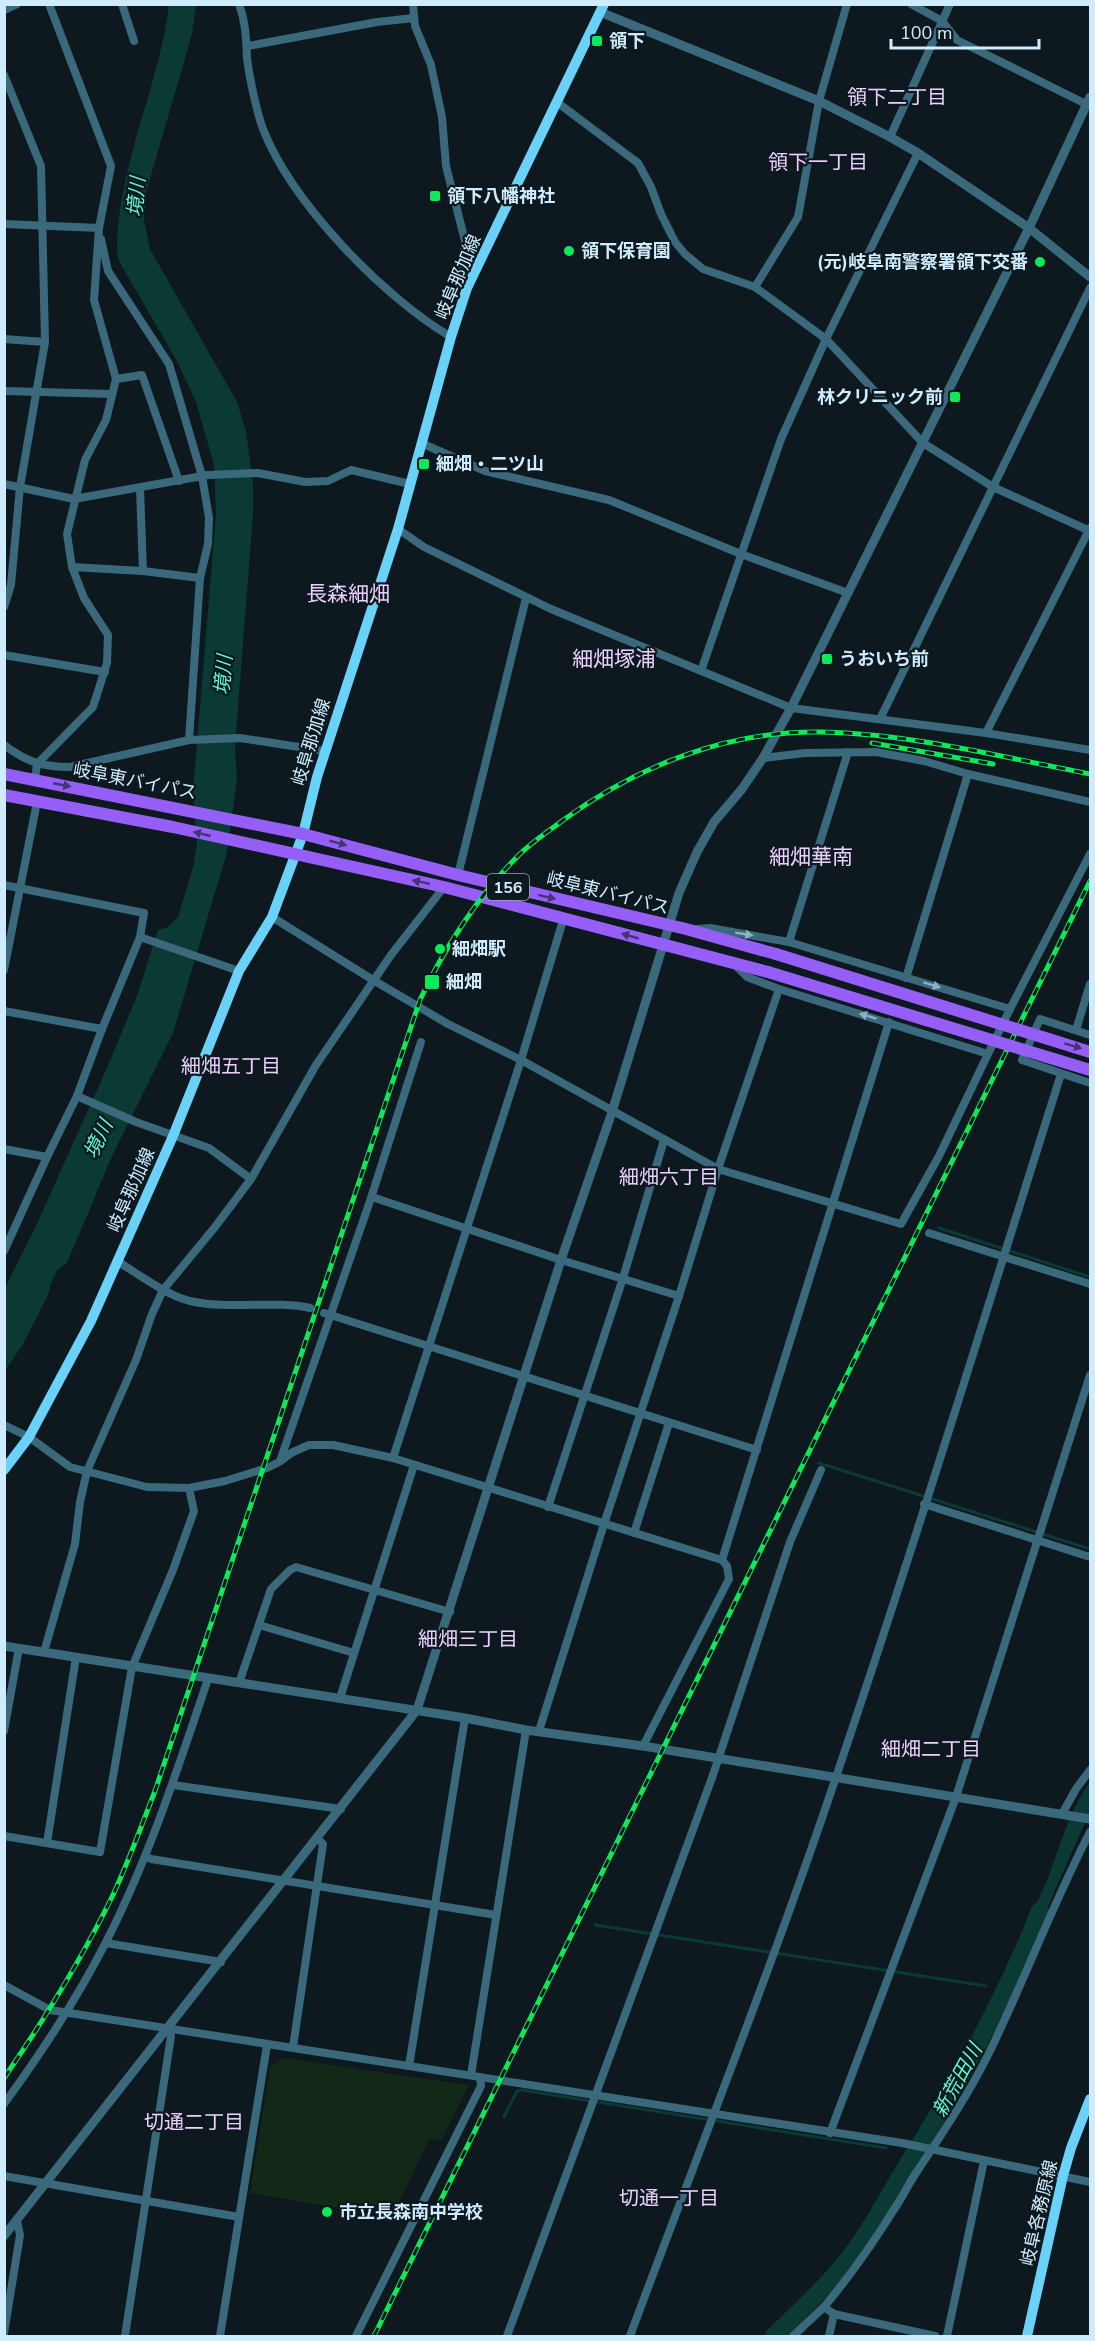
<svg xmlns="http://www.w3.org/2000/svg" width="1095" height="2341" viewBox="0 0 1095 2341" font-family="'Nunito Sans','Noto Sans JP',sans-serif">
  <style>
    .green { fill: #112916 }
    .water { fill: #0b3a35 }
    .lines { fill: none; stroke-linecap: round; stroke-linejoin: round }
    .stream { stroke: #0b3a35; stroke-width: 3 }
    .river { stroke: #0b3a35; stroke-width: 18 }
    .minor { stroke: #3b697c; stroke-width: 8 }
    .tertiary { stroke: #3b697c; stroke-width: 9 }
    .secondary { stroke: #6ad1f8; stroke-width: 10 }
    .trunk { stroke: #955ef7; stroke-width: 12 }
    .rail-casing { stroke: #0beb5a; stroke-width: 5 }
    .rail { stroke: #0d181f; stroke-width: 3; stroke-dasharray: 9; stroke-linecap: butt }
    .trunk-bridge { stroke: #955ef7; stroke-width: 12 }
    .oneway { fill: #433475 }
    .oneway2 { fill: #8cb1c3 }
    .poi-dot { fill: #0beb5a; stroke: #0d181f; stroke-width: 2 }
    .labels { text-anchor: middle; stroke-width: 4.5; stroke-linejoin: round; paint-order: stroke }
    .shield { fill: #0d181f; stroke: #94acba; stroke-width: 1.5 }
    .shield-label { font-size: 16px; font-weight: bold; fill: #ceecfd }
    .poi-label { font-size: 18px; font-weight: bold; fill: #ceecfd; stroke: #0d181f; text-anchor: start }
    .street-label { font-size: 18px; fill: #ceecfd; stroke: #0d181f }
    .neighbourhood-label { font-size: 20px; fill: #ebd0fd; stroke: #0d181f }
    .water-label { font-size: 20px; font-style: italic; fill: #61f7cc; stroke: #0d181f }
    .quarter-label { font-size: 21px; fill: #ebd0fd; stroke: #0d181f }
  </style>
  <rect width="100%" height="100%" fill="#0d181f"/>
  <polygon class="green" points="284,2058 469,2085 441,2141 430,2138 392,2217 250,2193 270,2067"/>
  <g class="water">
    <path d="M 169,5 L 196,5 L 192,34 L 147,189 L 144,220 L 150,249 L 237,402 L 246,431 L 253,484 L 253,514 L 235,747 L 237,779 L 227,852 L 173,1033 L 112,1156 L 67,1263 L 58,1269 L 51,1283 L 48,1295 L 22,1346 L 5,1370 L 4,1290 L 35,1228 L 106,1070 L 137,996 L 158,930 L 168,927 L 178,917 L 193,867 L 197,844 L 193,791 L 216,514 L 214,465 L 196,402 L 178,363 L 119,261 L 117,251 C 117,166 159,88 169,5 Z"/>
    <path d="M 1090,1782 L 1090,1811 L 1035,1936 L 1023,1931 C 1031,1914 1040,1898 1047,1880 C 1060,1848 1069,1810 1090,1782 Z"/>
  </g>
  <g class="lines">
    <g class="stream">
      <polyline points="939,1228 1090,1277"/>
      <polyline points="819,1463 1090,1549"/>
      <polyline points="595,1925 986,1986"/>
      <polyline points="504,2117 517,2091 522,2090 886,2148"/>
    </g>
    <path class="river" d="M 774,2336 C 797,2314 821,2292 841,2268 C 866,2239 885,2202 905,2169 C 957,2086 1004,2002 1040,1911"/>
    <g class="minor">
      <polyline points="122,4 134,41"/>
      <path d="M 239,4 C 246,23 246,39 247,58 C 249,76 257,113 263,129 C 292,203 383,297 451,337"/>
      <polyline points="413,4 415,26 431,65 442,117 446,166 465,241 462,272 467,288"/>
      <polyline points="911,4 942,21 957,40 1090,106"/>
      <polyline points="4,10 17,4"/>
      <polyline points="248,46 377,22 414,18"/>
      <polyline points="4,75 41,166 45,342 20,487 11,585 4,607"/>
      <polyline points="558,103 638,163 651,187 661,214 675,242 685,254 703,269 755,287 826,339 923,443 993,487 1090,531"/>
      <polyline points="890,137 950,4"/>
      <polyline points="4,224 99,228"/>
      <polyline points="101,239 108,271 169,364 202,476 209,518 208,544 200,578 189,740"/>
      <polyline points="755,287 798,217 819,101 847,4"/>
      <polyline points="4,339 45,342"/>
      <polyline points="116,379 142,375 179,481"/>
      <polyline points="4,391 112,394"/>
      <polyline points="421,443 485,471 609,500 741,554 848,593"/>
      <polyline points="4,484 74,499 208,475 258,473 305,482 328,481 351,470 410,484"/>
      <polyline points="140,488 143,571"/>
      <polyline points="398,529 424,547 551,609 791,708 986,733 1090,750"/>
      <polyline points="72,567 143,571 200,578"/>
      <polyline points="4,655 105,672"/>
      <polyline points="701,671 781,439 826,339 918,153"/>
      <polyline points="880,719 1090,288"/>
      <polyline points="986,733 1090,528"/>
      <path d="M 4,745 C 27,762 42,767 70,767 L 189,740 L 240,738 L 325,751"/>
      <polyline points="763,758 805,753 876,752 924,761 968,774 1090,802"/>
      <polyline points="35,779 37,764 93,707 107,663 108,635 84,598 72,567 67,534 85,460 106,420 116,379 94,300 99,228 111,166 49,4"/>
      <polyline points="458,875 526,598"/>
      <polyline points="4,885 144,913 140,937 102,1029 77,1096 47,1157 4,1149"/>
      <polyline points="272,917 373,980 448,1024 521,1060 718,1169 901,1224 939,1156 988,1054"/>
      <polyline points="697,929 710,928 789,942 1010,1009 988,1054 779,989 747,977 735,965"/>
      <polyline points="140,937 239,971"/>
      <polyline points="789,942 848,752"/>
      <polyline points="4,970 37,802"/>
      <polyline points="906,978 968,774"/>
      <polyline points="1010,1009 1090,854"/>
      <polyline points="4,1011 102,1029"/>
      <polyline points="1076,1030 1090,984"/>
      <polyline points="1090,1035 1040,1019 1022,1060 1090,1083"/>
      <polyline points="77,1096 136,1122 209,1148 251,1179"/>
      <polyline points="372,1197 561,1260 679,1296"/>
      <polyline points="929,1233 1090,1284"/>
      <polyline points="4,1251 47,1157"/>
      <path d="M 117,1261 C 140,1275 164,1294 190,1301 C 228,1310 274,1300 310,1308"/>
      <polyline points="324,1313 757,1450"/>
      <polyline points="4,1425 29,1437 70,1467 147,1487 189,1488 225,1481 267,1468 279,1462 293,1452 309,1445 333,1445 393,1458 722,1560 727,1566 729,1579 643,1746"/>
      <polyline points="393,1458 521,1060 564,917"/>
      <polyline points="280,1461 370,1201 421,1042"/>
      <polyline points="924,1504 1090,1557"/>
      <polyline points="548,1507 623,1278 664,1140"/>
      <polyline points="634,1533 669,1423"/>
      <polyline points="722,1560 889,1022"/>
      <polyline points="259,1625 354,1653"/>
      <polyline points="44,1652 75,1544 80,1502 87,1471 136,1360 152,1314 163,1290 215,1227 251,1179 316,1065 391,955 444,887"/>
      <polyline points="239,1683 271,1589 290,1570 296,1567 450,1612"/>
      <polyline points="340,1698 414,1465"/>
      <polyline points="4,1731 19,1648"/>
      <polyline points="539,1731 604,1524 679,1296 718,1169 779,989"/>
      <polyline points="173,1785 341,1809"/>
      <polyline points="1062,1814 1076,1789 1090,1770"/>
      <polyline points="4,1836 100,1852 132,1667 173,1570 194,1511 189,1488"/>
      <polyline points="47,1843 76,1657"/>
      <polyline points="145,1856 151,1859 496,1915"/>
      <polyline points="106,1943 221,1962"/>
      <polyline points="4,1985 50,2010 902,2143 1090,2182"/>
      <polyline points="293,2047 323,1844 318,1839"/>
      <polyline points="409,2066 465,1718"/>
      <polyline points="471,2075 526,1730"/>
      <path d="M 4,2104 C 42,2052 77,1999 106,1942 C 149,1858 178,1768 208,1679"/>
      <polyline points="830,2133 956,1797 1090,1375"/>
      <polyline points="4,2176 239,2217"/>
      <path d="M 834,2314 L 824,2307 C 849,2277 872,2245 893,2211 C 901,2200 907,2187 914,2176 C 940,2137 967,2097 988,2055 C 1024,1982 1052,1905 1090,1832"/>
      <polyline points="4,2333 20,2235 17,2221"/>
      <polyline points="125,2336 171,2036 168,2029"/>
      <polyline points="220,2336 267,2045"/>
      <polyline points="356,2336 481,2086 480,2077"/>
      <polyline points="507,2336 713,1775 790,1542 821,1470"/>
      <path d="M 630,2336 C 699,2150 773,1965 836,1777 C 915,1544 987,1309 1061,1074"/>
      <polyline points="793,2336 824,2307"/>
      <polyline points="829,2336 834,2314 935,2336"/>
      <polyline points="947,2336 984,2161"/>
    </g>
    <g class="tertiary">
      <polyline points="600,12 819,101 890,137 918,153 1029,228 1090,277"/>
      <polyline points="4,1646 465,1718 526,1730 643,1746 1090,1819"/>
      <polyline points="4,2236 417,1710 561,1260 612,1112 679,893 697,852 714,822 742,789 763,758 791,708 1029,228 1090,97"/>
    </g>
    <g class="secondary">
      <polyline points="4,1470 29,1437 91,1321 173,1136 239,971 272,917 303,834 317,777 398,529 451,337 467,288 604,4"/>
      <polyline points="1027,2336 1063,2176 1071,2148 1090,2099"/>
    </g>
    <g class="trunk">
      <polyline points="4,774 303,834 458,875 686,929 776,954"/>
      <polyline points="4,795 173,827 444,887 768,972"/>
    </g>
    <defs>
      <g id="rail">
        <polyline points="872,743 993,764"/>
        <path d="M 4,2078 C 44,2020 81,1960 112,1897 C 128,1863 141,1827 155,1791 L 420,1000 C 442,952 478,896 516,858 C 529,844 546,833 562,821 C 637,766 728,730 822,732 C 913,734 1002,757 1090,774"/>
        <polyline points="374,2336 1090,881"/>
      </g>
    </defs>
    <use href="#rail" class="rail-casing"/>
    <use href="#rail" class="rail"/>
    <g class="trunk-bridge">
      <polyline points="776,954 1090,1052"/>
      <polyline points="768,972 1090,1070"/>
    </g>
  </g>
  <defs><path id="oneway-solid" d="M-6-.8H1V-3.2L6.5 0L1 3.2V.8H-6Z" transform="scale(1.5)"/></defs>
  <g class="oneway">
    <use href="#oneway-solid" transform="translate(62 785) rotate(11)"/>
    <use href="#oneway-solid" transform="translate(202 834) rotate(-167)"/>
    <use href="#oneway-solid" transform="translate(338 843) rotate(15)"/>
    <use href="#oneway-solid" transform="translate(421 882) rotate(-168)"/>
    <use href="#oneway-solid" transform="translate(547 897) rotate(14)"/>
    <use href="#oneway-solid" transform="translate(630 936) rotate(-164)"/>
    <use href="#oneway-solid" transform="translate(1073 1046) rotate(17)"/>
  </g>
  <g class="oneway2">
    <use href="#oneway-solid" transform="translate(744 934) rotate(9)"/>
    <use href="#oneway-solid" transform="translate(932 985) rotate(17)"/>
    <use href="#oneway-solid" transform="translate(868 1016) rotate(-163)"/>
  </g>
  <g class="poi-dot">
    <rect x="591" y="35" width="12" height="12" rx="3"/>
    <rect x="429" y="190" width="12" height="12" rx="3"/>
    <circle cx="569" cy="251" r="6"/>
    <circle cx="1040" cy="262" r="6"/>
    <rect x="949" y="391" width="12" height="12" rx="3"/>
    <rect x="418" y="458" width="12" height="12" rx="3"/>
    <rect x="821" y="653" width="12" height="12" rx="3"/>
    <circle cx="440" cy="949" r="6"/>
    <rect x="424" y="974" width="16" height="16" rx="3"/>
    <circle cx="327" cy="2212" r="6"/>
  </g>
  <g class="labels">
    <rect class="shield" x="487" y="874" width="42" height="26" rx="4.5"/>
    <g class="shield-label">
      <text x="508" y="893">156</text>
    </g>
    <g class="poi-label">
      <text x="609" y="47">領下</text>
      <text x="447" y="202">領下八幡神社</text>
      <text x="581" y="257">領下保育園</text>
      <text x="1028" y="268" text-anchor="end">(元)岐阜南警察署領下交番</text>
      <text x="943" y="403" text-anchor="end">林クリニック前</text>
      <text x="436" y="470">細畑・二ツ山</text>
      <text x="839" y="665">うおいち前</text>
      <text x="452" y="955">細畑駅</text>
      <text x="446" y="988">細畑</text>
      <text x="339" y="2218">市立長森南中学校</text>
    </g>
    <g class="street-label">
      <text transform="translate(458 277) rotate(-67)" y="6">岐阜那加線</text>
      <text transform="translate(311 742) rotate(-73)" y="6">岐阜那加線</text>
      <text transform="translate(135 781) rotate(11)" y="6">岐阜東バイパス</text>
      <text transform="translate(608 893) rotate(14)" y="6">岐阜東バイパス</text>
      <text transform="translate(131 1190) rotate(-66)" y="6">岐阜那加線</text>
      <text transform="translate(1039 2213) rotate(-77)" y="6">岐阜各務原線</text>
    </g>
    <g class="neighbourhood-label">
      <text x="897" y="104">領下二丁目</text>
      <text x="818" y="169">領下一丁目</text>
      <text x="231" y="1073">細畑五丁目</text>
      <text x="669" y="1184">細畑六丁目</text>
      <text x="468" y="1646">細畑三丁目</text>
      <text x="931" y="1756">細畑二丁目</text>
      <text x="194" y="2129">切通二丁目</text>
      <text x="669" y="2205">切通一丁目</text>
    </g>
    <g class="water-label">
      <text transform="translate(136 197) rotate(-85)" y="7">境川</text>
      <text transform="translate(223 675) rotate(-85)" y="7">境川</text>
      <text transform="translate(98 1139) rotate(-64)" y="7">境川</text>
      <text transform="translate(957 2080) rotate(-61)" y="7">新荒田川</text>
    </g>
    <g class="quarter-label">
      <text x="348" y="601">長森細畑</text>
      <text x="614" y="666">細畑塚浦</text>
      <text x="811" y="864">細畑華南</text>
    </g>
  </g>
  <rect width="1095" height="2341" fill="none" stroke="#ceecfd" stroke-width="12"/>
  <path d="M891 39v9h148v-9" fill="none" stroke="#ceecfd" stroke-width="3"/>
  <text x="900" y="39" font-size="18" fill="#ceecfd" stroke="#0d181f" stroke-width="4.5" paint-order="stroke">100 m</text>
</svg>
